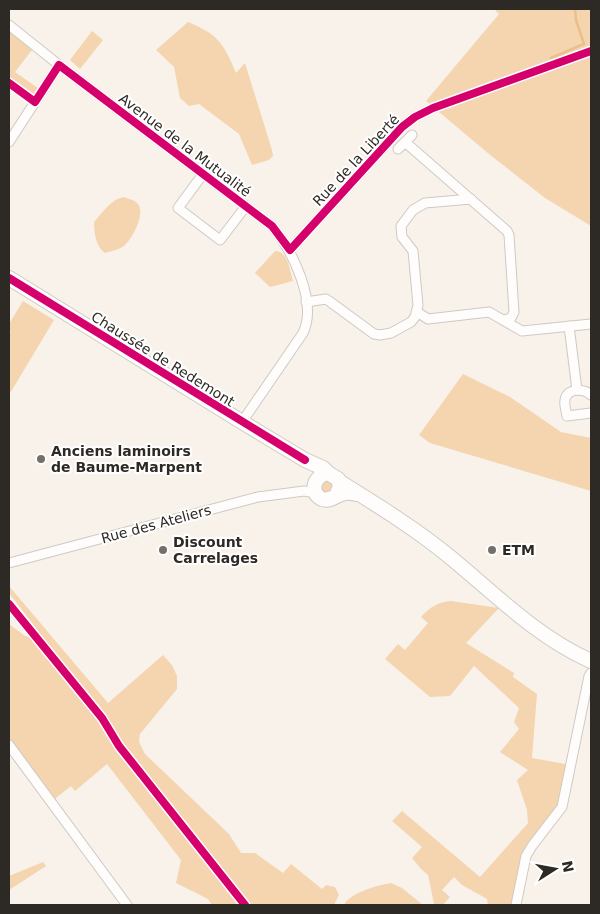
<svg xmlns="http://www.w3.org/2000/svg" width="600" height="914" viewBox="0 0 600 914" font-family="'DejaVu Sans',sans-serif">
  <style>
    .green { fill: #f4d5b0 }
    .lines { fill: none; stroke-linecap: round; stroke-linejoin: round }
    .stream { stroke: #ebbf86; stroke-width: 2.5 }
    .minor-casing { stroke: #cec9c4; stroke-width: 11 }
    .primary-casing { stroke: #cec9c4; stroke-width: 16 }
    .minor { stroke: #fefdfc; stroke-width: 9 }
    .primary { stroke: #fefdfc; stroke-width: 14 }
    .cycleway-casing { stroke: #fff; stroke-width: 11 }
    .cycleway { stroke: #d6006c; stroke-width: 8 }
    .poi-dot { fill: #746f6a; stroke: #fff; stroke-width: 2 }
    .labels { text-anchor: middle; stroke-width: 4; stroke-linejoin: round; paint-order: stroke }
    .street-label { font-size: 14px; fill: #2d2924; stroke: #fff }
    .poi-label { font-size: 14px; font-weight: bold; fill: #2d2924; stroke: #fff; text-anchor: start }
  </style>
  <rect width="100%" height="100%" fill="#f8f2eb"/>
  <g class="green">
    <polygon points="494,9 591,9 591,226 545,198 489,154 426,101 499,14"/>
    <path d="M 188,22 C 218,34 224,44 236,73 L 245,63 L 272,150 L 273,156 L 269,160 L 252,165 L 239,134 L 199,104 L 189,106 L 180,98 L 174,67 L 156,50 Z"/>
    <polygon points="9,25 35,46 15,72 42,91 34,104 9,85"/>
    <polygon points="92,31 103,40 80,69 70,60"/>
    <path d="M 124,197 C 129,199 135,200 138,204 C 146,214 132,239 124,246 C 119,250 111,251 105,253 C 96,247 94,233 94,222 C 103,212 111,199 124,197 Z"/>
    <path d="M 275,251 C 288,251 290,271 293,281 L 270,287 L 255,273 Z"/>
    <polygon points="23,301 54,320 9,395 9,336 11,332 9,331 9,324"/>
    <polygon points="463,374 510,397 561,432 591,438 591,491 430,443 419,435"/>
    <polygon points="325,479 333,482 333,489 327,494 320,491 320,481"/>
    <polygon points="9,586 108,703 163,655 172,665 177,676 177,689 140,734 139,742 145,754 229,834 241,853 255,853 283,873 291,864 322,889 326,885 335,887 339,895 334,905 245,905 240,901 234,905 212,905 208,899 176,883 181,860 107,764 75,791 71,786 51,802 9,745 9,624 25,636 42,636 9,593"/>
    <path d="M 451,601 L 499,608 L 466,643 L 514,673 L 513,677 L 537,694 L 532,758 L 571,765 L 562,807 L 532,846 L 516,905 L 488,905 L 487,899 L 462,885 L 454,877 L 442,890 L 450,897 L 443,905 L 434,904 L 428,875 L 421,869 L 412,858 L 422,847 L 392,821 L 402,811 L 480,877 L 528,823 L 527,810 L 517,780 L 528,770 L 500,752 L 519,729 L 514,722 L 519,708 L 474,666 L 450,696 L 430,697 L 385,659 L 398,644 L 405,650 L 428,623 L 421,617 C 430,607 438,602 451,601 Z"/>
    <polygon points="43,862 46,866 9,890 9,876"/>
    <path d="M 391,883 L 402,888 L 423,905 L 344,905 C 349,893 378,885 391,883 Z"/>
  </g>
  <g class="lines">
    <polyline class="stream" points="551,58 584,44 576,20 575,9"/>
    <defs>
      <g id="minor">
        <path d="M 9,25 L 59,65 L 272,226 C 292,250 318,302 303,333 L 242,422"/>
        <polyline points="9,142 59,65"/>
        <polyline points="405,142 507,231 509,235 514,312 511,318 503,320"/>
        <polyline points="398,149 412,135"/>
        <polyline points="203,174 178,208 220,240 246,206"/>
        <polyline points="290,250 402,127 415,117 433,108 591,51"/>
        <polyline points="306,302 326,299 329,301 374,334 380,335 391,333 411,322 415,317 418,305 413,251 402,237 401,226 413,210 425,203 471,199"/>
        <polyline points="417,312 428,319 489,312 522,331 591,324"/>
        <polyline points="569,326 577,390"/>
        <path d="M 591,395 C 585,389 567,387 565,400 C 564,404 566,411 567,416 L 591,413"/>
        <polyline points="9,563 258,497 304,491 316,493"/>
        <polyline points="9,745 127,905"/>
        <polyline points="516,905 526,856 532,846 562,807 589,676 591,673"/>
      </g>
      <g id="primary">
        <polyline points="9,278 242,422 305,460 323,468 328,473"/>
        <path d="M 340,482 C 377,505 416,529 450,557 C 495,594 537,637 591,661"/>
        <path d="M 336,496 L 340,486 L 338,479 L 328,473 C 315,475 308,492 322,499 C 331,502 337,494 345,493 C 349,492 353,493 357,494"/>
      </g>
    </defs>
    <use href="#minor" class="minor-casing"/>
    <use href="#primary" class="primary-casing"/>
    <use href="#minor" class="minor"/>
    <use href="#primary" class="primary"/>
    <defs>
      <g id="cycleway">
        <polyline points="9,83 35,102 59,65 272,226 290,250 402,127 415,117 433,108 591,51"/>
        <polyline points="9,278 305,460"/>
        <polyline points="9,604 102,718 119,746 245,905"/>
      </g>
    </defs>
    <use href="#cycleway" class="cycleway-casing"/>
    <use href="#cycleway" class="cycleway"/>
  </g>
  <g class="poi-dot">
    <circle cx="41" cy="459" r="5"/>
    <circle cx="163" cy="550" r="5"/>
    <circle cx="492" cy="550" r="5"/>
  </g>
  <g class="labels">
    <g class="street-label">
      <text transform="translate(185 145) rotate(37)" y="5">Avenue de la Mutualité</text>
      <text transform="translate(356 160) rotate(-47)" y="5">Rue de la Liberté</text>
      <text transform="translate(163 359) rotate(32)" y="5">Chaussée de Redemont</text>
      <text transform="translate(156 524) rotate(-15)" y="5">Rue des Ateliers</text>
    </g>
    <g class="poi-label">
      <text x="51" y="456">Anciens laminoirs<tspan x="51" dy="16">de Baume-Marpent</tspan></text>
      <text x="173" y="547">Discount<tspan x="173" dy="16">Carrelages</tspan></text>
      <text x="502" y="555">ETM</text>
    </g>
  </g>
  <rect width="600" height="914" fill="none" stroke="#2d2924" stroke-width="20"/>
  <g transform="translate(555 869) rotate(79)" stroke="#ffffff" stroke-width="4" paint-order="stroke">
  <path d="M0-4L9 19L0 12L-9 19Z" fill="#2d2924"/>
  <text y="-8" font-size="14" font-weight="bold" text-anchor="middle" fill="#2d2924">N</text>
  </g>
</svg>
